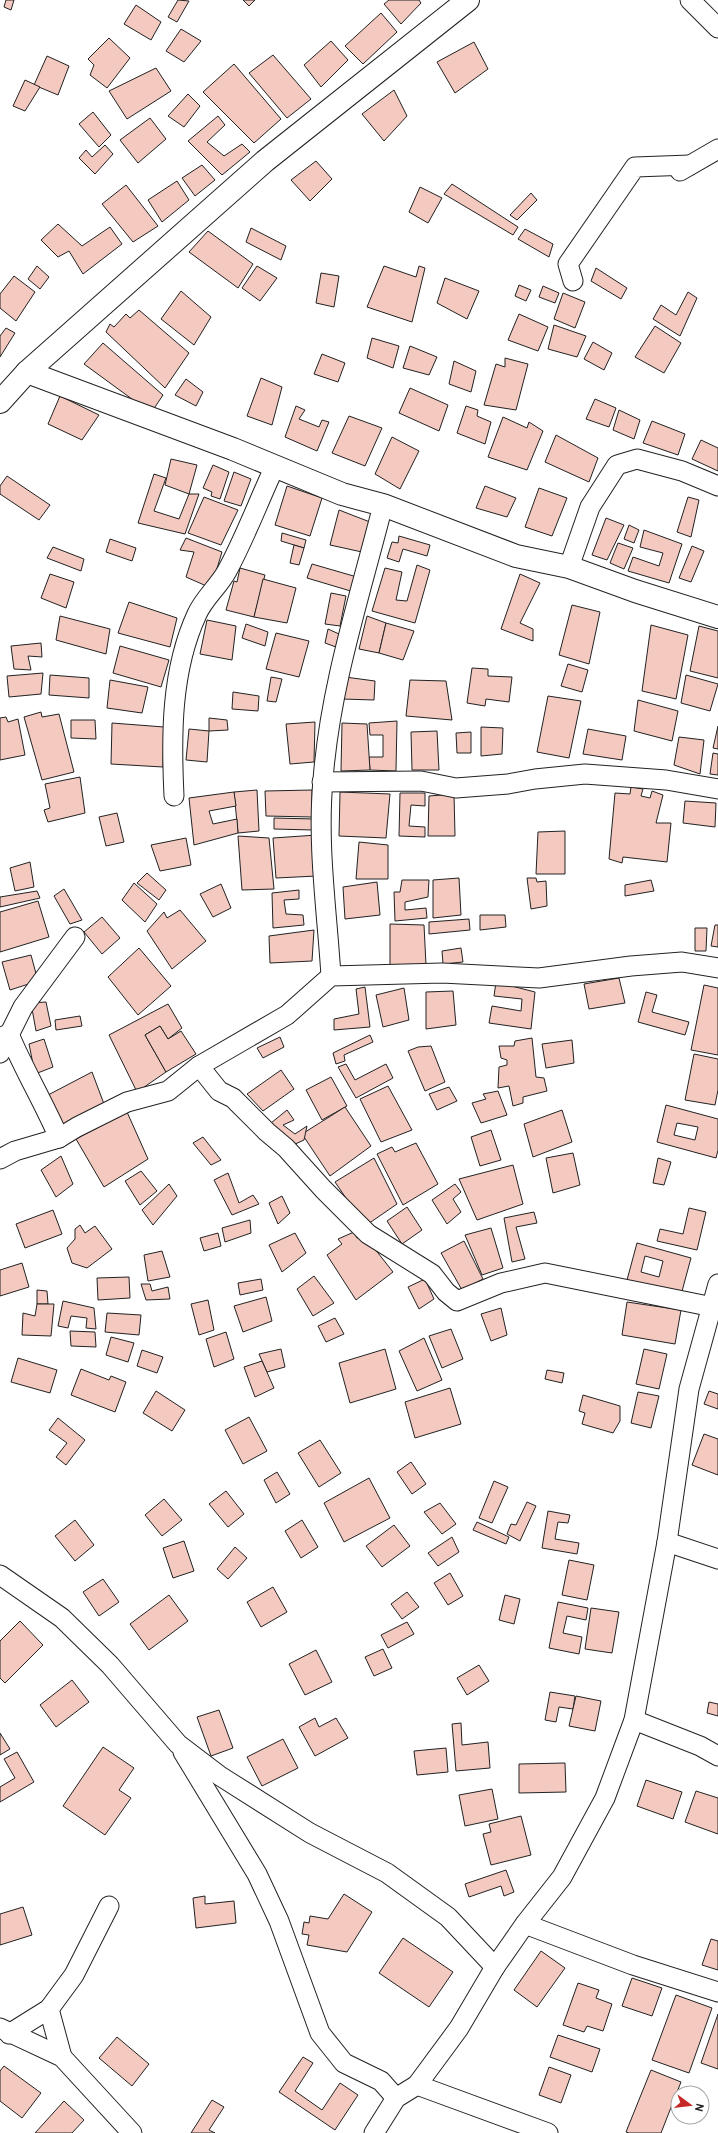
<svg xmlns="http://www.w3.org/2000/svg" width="718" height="2133" viewBox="0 0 718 2133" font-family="Overpass,sans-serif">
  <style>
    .building { fill: #f3c9c0; stroke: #222; fill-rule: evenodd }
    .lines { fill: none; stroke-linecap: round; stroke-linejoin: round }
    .street-casing { stroke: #222; stroke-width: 21 }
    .secondary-casing { stroke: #222; stroke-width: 24 }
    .street { stroke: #fff; stroke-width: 19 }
    .secondary { stroke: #fff; stroke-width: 22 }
  </style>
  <rect width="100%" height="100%" fill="#fff"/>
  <g class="building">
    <polygon points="6,0 14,0 11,10 4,7"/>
    <polygon points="178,0 189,1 177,22 168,17"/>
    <polygon points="243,0 255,0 249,6"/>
    <polygon points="389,0 419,0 421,3 401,24 384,4"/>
    <polygon points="136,5 161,22 151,40 124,24"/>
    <polygon points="381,13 397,32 363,64 345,46"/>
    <polygon points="181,29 201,41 184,62 166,51"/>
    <polygon points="109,38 130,58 107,88 90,75 94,65 88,59"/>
    <polygon points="331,41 348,60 321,87 304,65"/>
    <polygon points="474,42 488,69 455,93 437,62"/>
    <polygon points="273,55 311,99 287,118 249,73"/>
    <polygon points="47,56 69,66 58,95 34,85"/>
    <polygon points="234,64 281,119 254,143 203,92"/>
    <polygon points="156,68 171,91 127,119 109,91"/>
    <polygon points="25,80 40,87 25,111 13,106"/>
    <polygon points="394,90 407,116 384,141 362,114"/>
    <polygon points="188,94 200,106 184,127 168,116"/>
    <polygon points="93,112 111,135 99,147 79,124"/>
    <polygon points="218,116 225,125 207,142 224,156 242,144 250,152 222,175 188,141"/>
    <polygon points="150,118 166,139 138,163 120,140"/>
    <polygon points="105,145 113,154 95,174 79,158 86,150 92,157"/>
    <polygon points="316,161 332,179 310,201 291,180"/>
    <polygon points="202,165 215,180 195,196 182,178"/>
    <polygon points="177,181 189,200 162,222 148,200"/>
    <polygon points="452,184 518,227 513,235 444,194"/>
    <polygon points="126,185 158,226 133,242 102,204"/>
    <polygon points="420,187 442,198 428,223 409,212"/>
    <polygon points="531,193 537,200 517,220 510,215"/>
    <polygon points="58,224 82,246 110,227 122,244 83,274 69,251 58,257 41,240"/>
    <polygon points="251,228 286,246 281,260 246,242"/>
    <polygon points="525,229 553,244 549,257 518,239"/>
    <polygon points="208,231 253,264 238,288 189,252"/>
    <polygon points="37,266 49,277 40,289 28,279"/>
    <polygon points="257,266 277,278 260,301 242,288"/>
    <polygon points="384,266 416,277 419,266 425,268 412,322 367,307"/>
    <polygon points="596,268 627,288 621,299 591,281"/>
    <polygon points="321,273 339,276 334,307 316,303"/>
    <polygon points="14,276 35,292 16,321 0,308 0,294"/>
    <polygon points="445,278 479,291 467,319 437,303"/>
    <polygon points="519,285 531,290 526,301 515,296"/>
    <polygon points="543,286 559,293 555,303 539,297"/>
    <polygon points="181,291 211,317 194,345 161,319"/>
    <polygon points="688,292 697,298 680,336 653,319 661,305 676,315"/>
    <polygon points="563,293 585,302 575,328 554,319"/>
    <polygon points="139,310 189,353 165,388 106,332 110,324 114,327 126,314 130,318"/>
    <polygon points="519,314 548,327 538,351 508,340"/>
    <polygon points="554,325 586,336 577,357 548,349"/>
    <polygon points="655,326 681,343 664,373 635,357"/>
    <polygon points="6,328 15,333 0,357 0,336"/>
    <polygon points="372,338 399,346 393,368 367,358"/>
    <polygon points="593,342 612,353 604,370 584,359"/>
    <polygon points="103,343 163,395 151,413 84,364"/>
    <polygon points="410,346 437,357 429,375 403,368"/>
    <polygon points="322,354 345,363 338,382 314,374"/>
    <polygon points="505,358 528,364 516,410 484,405 496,364 505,367"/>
    <polygon points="454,361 476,371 471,392 449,384"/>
    <polygon points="261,378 282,387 272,425 247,416"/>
    <polygon points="186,379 203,392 196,406 175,395"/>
    <polygon points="410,388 448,405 439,431 399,413"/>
    <polygon points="60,396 99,415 82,440 48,424"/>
    <polygon points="595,399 616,408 609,427 586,419"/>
    <polygon points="296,406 305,410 299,419 319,427 322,420 329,422 317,451 285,437"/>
    <polygon points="466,406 478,410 477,416 491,422 485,444 457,433"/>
    <polygon points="619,410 640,420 634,439 613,430"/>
    <polygon points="349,416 382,428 365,466 332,453"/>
    <polygon points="503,417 527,428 529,422 543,431 527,470 488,457"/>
    <polygon points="652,421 685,434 678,455 643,443"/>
    <polygon points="556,435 598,458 589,482 545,462"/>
    <polygon points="392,437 419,451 400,489 375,474"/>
    <polygon points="701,440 718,448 718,471 692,459"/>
    <polygon points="171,459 197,465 189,494 165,485"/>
    <polygon points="213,465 229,472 220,499 211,496 212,492 203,488"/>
    <polygon points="234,472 251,479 241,506 224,501"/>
    <polygon points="154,474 166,478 154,511 179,519 189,494 199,494 185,534 138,523"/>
    <polygon points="7,476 50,505 39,520 0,494 0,486"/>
    <polygon points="287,486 322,498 310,536 275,525"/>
    <polygon points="485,486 516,498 507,517 476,508"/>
    <polygon points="539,488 567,498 552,536 525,527"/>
    <polygon points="204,497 238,510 221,545 188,533"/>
    <polygon points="688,497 699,500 691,537 677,532"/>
    <polygon points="339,510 370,522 362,552 330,545"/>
    <polygon points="606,518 624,525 607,560 592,555"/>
    <polygon points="629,525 639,530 634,543 624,539"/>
    <polygon points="644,530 682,544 669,583 628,571 633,557 659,566 663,553 640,547"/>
    <polygon points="282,533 306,540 304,548 281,541"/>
    <polygon points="399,536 430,545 427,556 403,549 399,562 387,558 392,542 398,543"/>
    <polygon points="186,538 222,552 211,588 186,577 194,552 180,550"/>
    <polygon points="110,539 136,548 132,561 106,552"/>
    <polygon points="618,543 633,548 624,569 610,563"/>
    <polygon points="294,545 304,548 299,565 290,563"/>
    <polygon points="692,546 704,551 691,582 679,578"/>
    <polygon points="53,547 84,559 81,571 47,558"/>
    <polygon points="312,564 357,577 354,592 307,578"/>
    <polygon points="417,565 430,570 415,623 372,611 385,568 402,572 396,600 407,601"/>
    <polygon points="240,568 265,575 254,617 226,610 234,581 237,582"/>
    <polygon points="50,574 74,582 66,608 41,598"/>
    <polygon points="520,574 540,583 520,623 533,629 533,641 501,629"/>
    <polygon points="263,579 296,588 287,623 254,617"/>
    <polygon points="331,593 346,596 340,626 325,624"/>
    <polygon points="129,602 177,618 170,647 118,633"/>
    <polygon points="572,605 600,612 589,664 559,655"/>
    <polygon points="60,616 110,629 106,654 56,640"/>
    <polygon points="367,616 386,623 379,653 359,649"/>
    <polygon points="207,620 236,626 232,660 200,654"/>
    <polygon points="386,623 414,631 403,660 379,653"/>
    <polygon points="246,624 268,632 265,646 242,638"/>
    <polygon points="651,625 688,635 676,699 642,691"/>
    <polygon points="699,626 718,631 718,678 690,671"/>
    <polygon points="328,629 339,634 336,647 325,643"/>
    <polygon points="276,633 309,641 299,677 266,669"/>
    <polygon points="41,643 42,657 28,656 31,670 14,669 11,646"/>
    <polygon points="120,646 169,660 161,687 113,673"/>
    <polygon points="568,664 588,670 582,692 561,686"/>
    <polygon points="472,668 488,669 488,676 512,677 509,702 486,699 485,706 467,703"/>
    <polygon points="43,673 41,694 9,697 7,676"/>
    <polygon points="50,675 89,678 89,698 49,695"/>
    <polygon points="686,675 718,684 710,711 681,703"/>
    <polygon points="271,677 282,679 276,702 267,701"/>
    <polygon points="345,677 375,681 374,700 342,699"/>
    <polygon points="110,680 148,687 142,713 107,708"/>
    <polygon points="410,680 446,681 452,720 406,716"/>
    <polygon points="233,692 259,696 258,711 232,709"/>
    <polygon points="548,696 581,701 569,758 537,752"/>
    <polygon points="638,700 678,711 672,741 634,731"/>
    <polygon points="41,712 42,717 59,714 74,772 42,780 24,717"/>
    <polygon points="6,717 8,722 18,719 25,755 0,760 0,718"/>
    <polygon points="209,718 227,720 228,730 209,731"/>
    <polygon points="71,720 95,720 96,739 71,738"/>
    <polygon points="397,721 396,771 370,770 369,757 383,757 383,735 370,735 369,723"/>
    <polygon points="315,722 314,762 290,764 286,724"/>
    <polygon points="112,723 164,727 163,767 111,764"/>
    <polygon points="342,723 367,724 370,770 341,771"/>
    <polygon points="718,726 718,749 713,748"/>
    <polygon points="481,727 503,728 502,754 481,756"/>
    <polygon points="189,729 209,731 207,762 186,760"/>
    <polygon points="588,729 626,736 622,760 583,754"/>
    <polygon points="437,731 439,770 412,770 411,732"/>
    <polygon points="471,732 471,753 457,753 456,733"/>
    <polygon points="679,737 704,740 700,774 674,765"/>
    <polygon points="713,753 718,754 718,775 710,774"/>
    <polygon points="80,777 85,813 48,822 44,810 50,808 45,784"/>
    <polygon points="631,787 643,789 641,796 650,798 652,791 663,795 656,823 671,823 667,862 623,857 622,863 609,859 615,793 630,794"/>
    <polygon points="257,790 259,831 238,833 234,792"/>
    <polygon points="312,790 312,817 266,816 265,791"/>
    <polygon points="234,792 236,806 209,811 213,824 237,819 238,833 194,845 189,798"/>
    <polygon points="340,792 390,794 386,838 339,836"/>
    <polygon points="400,793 425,793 425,806 411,805 409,826 425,827 425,837 399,836"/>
    <polygon points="454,794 455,836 428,836 429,796"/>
    <polygon points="685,801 716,803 715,827 683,823"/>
    <polygon points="117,813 124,842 106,846 99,817"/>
    <polygon points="274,818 314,819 313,830 274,829"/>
    <polygon points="565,831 565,874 536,874 538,832"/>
    <polygon points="317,835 317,876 276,878 273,838"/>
    <polygon points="238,836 269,838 274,889 242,890"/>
    <polygon points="186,838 191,865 160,871 151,845"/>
    <polygon points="359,842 388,845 388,879 356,879"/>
    <polygon points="30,862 34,887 15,891 10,868"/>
    <polygon points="147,873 166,890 159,900 137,883"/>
    <polygon points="459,878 461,915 433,918 433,880"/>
    <polygon points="527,878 536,878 537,882 546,881 547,906 531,909"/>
    <polygon points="402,880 429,880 428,897 405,902 405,910 426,908 427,918 395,921 394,892 400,892"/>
    <polygon points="651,880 654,891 625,896 625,885"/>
    <polygon points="377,882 380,915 345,919 343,887"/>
    <polygon points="134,883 157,904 145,922 122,900"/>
    <polygon points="221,884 231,908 213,917 200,894"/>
    <polygon points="64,889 82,920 70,924 54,896"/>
    <polygon points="299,890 299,899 284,900 286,914 303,915 304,925 273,928 272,893"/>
    <polygon points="37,891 40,898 0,907 0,897"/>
    <polygon points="38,901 49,937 0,952 0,912"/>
    <polygon points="180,910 206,941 172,969 147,931 164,912 167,918"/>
    <polygon points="480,915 505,915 506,927 480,930"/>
    <polygon points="102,917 120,938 102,954 84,932"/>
    <polygon points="469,919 470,930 429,934 429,922"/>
    <polygon points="390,924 424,925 426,965 390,966"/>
    <polygon points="715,925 718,925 718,947 711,946"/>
    <polygon points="695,928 707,928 706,951 695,951"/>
    <polygon points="314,930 312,961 270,963 269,936"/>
    <polygon points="139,948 171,986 138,1015 108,977"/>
    <polygon points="461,948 463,962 443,964 442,951"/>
    <polygon points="31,955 38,981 10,990 2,962"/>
    <polygon points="619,978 625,1003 589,1009 584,984"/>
    <polygon points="496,982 535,992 531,1029 489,1023 492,1006 521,1011 522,999 494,996"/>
    <polygon points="704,985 718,988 718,1055 691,1050"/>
    <polygon points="365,987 370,1027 334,1030 334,1019 359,1014 356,989"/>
    <polygon points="404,988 409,1020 383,1027 376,995"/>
    <polygon points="453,991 456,1025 426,1029 426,992"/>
    <polygon points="646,992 657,995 652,1012 689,1022 685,1035 638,1022"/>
    <polygon points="46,1002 51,1026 36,1031 31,1003"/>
    <polygon points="168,1004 182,1028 168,1039 160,1026 145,1035 166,1072 137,1092 109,1035"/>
    <polygon points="80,1016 82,1026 56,1030 55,1020"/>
    <polygon points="160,1026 168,1039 181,1031 196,1054 166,1072 145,1035"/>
    <polygon points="370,1035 373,1042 344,1055 345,1061 336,1064 333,1053"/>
    <polygon points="280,1037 284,1047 263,1058 257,1048"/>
    <polygon points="532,1038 536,1077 544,1078 547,1091 523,1097 523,1103 513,1106 509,1086 498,1088 499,1067 507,1065 507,1060 501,1058 499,1046 514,1046 515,1041"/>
    <polygon points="44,1039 53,1067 35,1074 29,1044"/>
    <polygon points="572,1040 574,1063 546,1068 542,1044"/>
    <polygon points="431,1046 445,1082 425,1091 408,1051 418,1047"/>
    <polygon points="694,1054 718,1059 718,1090 715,1105 685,1100"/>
    <polygon points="346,1064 355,1080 386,1064 393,1078 356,1098 338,1067"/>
    <polygon points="281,1070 294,1089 263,1111 247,1094"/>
    <polygon points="92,1072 104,1104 63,1127 48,1095"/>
    <polygon points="331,1077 347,1106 322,1120 306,1090"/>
    <polygon points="388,1086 412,1130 381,1142 360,1099"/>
    <polygon points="449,1087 457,1101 437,1110 429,1094"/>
    <polygon points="498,1091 507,1115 481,1123 472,1103 486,1099 483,1094"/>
    <path d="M 666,1105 L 718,1119 L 718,1150 L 716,1158 L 657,1142 ZM 677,1123 L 698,1127 L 695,1140 L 674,1135 Z"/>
    <polygon points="345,1107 371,1146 330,1176 302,1134"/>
    <polygon points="287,1110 294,1120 283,1125 295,1134 307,1126 304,1140 291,1146 271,1123"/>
    <polygon points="562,1110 572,1142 533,1157 524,1124"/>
    <polygon points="127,1112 148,1159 104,1187 76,1139"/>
    <polygon points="491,1130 501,1160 480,1166 471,1137"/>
    <polygon points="203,1137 221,1160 211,1165 193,1143"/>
    <polygon points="416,1143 438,1184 403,1205 377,1154 392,1147 395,1152"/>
    <polygon points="573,1153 580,1185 553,1193 546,1158"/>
    <polygon points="61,1156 73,1184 56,1197 41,1170"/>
    <polygon points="374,1158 397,1204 365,1226 335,1182"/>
    <polygon points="658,1158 671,1162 664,1185 653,1183"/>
    <polygon points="513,1165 523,1204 477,1220 459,1179"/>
    <polygon points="141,1171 157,1191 140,1205 125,1181"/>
    <polygon points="228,1173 239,1203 253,1195 259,1204 232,1215 214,1180"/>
    <polygon points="169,1184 177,1196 153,1225 142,1210"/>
    <polygon points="455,1184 461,1192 453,1199 461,1212 447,1224 432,1200"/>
    <polygon points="282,1196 290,1213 278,1224 269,1203"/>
    <polygon points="407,1207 422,1230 402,1244 387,1221"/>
    <polygon points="689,1208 706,1212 697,1250 657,1241 660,1229 683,1234"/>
    <polygon points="53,1210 62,1234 25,1248 16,1224"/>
    <polygon points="534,1212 537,1223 516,1227 525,1259 512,1262 504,1218"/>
    <polygon points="250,1220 251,1233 225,1242 222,1228"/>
    <polygon points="80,1225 85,1233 95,1226 112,1249 87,1268 72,1263 67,1248 75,1239 75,1229"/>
    <polygon points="491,1228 503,1268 482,1275 465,1235"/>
    <polygon points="354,1232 357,1238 367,1239 393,1272 356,1300 327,1255 342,1244 338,1239"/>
    <polygon points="218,1233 221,1246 204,1251 200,1238"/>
    <polygon points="295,1233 306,1253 282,1272 269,1245"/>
    <polygon points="464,1241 483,1279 462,1290 441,1253"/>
    <path d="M 637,1243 L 691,1258 L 681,1295 L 627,1280 ZM 645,1256 L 663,1261 L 659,1277 L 641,1272 Z"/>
    <polygon points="162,1251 170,1277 148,1281 144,1255"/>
    <polygon points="22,1263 29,1287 0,1296 0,1270"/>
    <polygon points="314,1276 334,1303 313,1316 297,1289"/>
    <polygon points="129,1277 130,1298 98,1300 97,1278"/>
    <polygon points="261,1279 263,1290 240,1295 238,1283"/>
    <polygon points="425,1279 434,1299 419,1309 408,1287"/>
    <polygon points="141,1284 150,1284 152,1291 168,1287 170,1299 146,1300"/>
    <polygon points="37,1290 47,1291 48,1304 37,1304"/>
    <polygon points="266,1297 272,1321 243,1332 234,1306"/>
    <polygon points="208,1300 214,1330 199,1335 191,1304"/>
    <polygon points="63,1301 94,1308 96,1329 86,1328 87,1318 71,1316 68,1328 58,1326"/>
    <polygon points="627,1302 681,1310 675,1344 622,1335"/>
    <polygon points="37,1304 54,1304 51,1336 22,1335 23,1313 35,1316"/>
    <polygon points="501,1308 507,1335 491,1341 481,1314"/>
    <polygon points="107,1313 141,1315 139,1335 105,1332"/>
    <polygon points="335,1318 344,1334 326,1342 318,1326"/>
    <polygon points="451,1329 463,1359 442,1368 429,1336"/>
    <polygon points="70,1331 95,1332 96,1347 71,1346"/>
    <polygon points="226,1332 234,1359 214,1367 206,1339"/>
    <polygon points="111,1337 134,1343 128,1362 106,1355"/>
    <polygon points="424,1338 442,1380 417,1391 399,1351"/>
    <polygon points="281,1349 285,1367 267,1372 259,1354"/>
    <polygon points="385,1349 396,1389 350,1403 339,1363"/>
    <polygon points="644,1349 667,1354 659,1389 636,1384"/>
    <polygon points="142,1350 163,1357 157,1373 137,1366"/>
    <polygon points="18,1358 57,1370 50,1393 11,1382"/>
    <polygon points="262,1361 274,1388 255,1397 244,1367"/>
    <polygon points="81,1369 109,1380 111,1376 126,1382 115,1412 71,1395"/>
    <polygon points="547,1370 564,1373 562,1383 545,1379"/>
    <polygon points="450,1388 461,1424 415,1438 405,1402"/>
    <polygon points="156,1391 185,1410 172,1431 143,1413"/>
    <polygon points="709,1391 718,1394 718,1409 704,1404"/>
    <polygon points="638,1392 659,1396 651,1428 631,1423"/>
    <polygon points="583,1395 620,1406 620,1421 613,1433 582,1424 585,1413 579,1411"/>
    <polygon points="249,1417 267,1451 243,1464 225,1430"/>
    <polygon points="58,1418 85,1440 66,1465 56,1457 67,1443 49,1430"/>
    <polygon points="704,1434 718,1439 718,1475 692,1465"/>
    <polygon points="320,1440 341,1473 319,1487 298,1453"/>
    <polygon points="411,1462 426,1484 412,1494 397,1472"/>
    <polygon points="277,1472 290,1494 276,1503 264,1480"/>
    <polygon points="369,1478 390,1518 344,1542 324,1503"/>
    <polygon points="494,1481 508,1487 492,1523 479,1518"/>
    <polygon points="226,1491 244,1514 228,1527 209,1504"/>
    <polygon points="164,1499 182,1520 162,1536 145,1515"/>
    <polygon points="527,1502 536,1506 520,1541 507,1534 511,1524 516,1525"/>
    <polygon points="440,1503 456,1524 442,1534 424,1512"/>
    <polygon points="548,1511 570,1515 568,1523 558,1522 555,1539 579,1543 577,1554 542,1548"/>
    <polygon points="75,1520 94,1545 75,1561 55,1536"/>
    <polygon points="302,1520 318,1547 301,1558 285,1531"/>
    <polygon points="477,1522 509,1537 506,1544 473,1530"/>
    <polygon points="394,1525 410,1546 382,1567 366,1546"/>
    <polygon points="452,1537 459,1552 438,1566 428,1553"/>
    <polygon points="184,1541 194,1571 173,1578 163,1548"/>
    <polygon points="235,1547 247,1558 228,1579 217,1569"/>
    <polygon points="569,1560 594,1565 587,1600 562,1595"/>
    <polygon points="450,1573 463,1596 448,1605 434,1583"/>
    <polygon points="103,1579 119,1602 99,1616 83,1592"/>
    <polygon points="273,1587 287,1612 261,1627 247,1602"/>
    <polygon points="407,1592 419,1607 402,1619 391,1604"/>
    <polygon points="169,1595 188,1621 149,1650 130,1624"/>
    <polygon points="505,1595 520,1599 514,1624 499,1620"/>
    <polygon points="558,1602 588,1608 586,1620 567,1616 563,1633 582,1637 579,1654 549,1648"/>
    <polygon points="591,1608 619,1612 612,1653 585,1649"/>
    <polygon points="20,1621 43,1645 5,1683 0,1678 0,1641"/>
    <polygon points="407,1622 414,1634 388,1648 381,1635"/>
    <polygon points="383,1649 392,1668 374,1676 365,1657"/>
    <polygon points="316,1650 332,1682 305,1695 289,1664"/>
    <polygon points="479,1665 489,1681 467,1695 457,1678"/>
    <polygon points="72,1680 89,1702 56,1727 40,1705"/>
    <polygon points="550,1692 575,1696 573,1709 559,1707 556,1722 545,1720"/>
    <polygon points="576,1696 601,1701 595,1731 569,1726"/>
    <polygon points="709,1702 718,1704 718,1716 707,1713"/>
    <polygon points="219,1710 233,1748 211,1756 197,1717"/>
    <polygon points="315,1718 319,1727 336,1718 348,1738 315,1756 299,1727"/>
    <polygon points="461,1723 462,1745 488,1742 490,1768 456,1771 452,1724"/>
    <polygon points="0,1733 10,1749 0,1755"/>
    <polygon points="283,1739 298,1768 262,1786 247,1757"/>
    <polygon points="103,1747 134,1768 119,1790 131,1798 105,1835 63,1806"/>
    <polygon points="446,1748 448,1772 417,1775 414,1751"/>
    <polygon points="17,1752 34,1782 0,1802 0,1787 15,1778 4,1759"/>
    <polygon points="565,1763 566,1792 519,1793 519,1764"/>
    <polygon points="646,1780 682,1792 673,1819 637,1806"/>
    <polygon points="492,1789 498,1819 465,1826 459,1795"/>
    <polygon points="696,1791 718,1798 718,1834 685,1822"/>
    <polygon points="521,1816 531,1855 491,1865 483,1834 491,1832 489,1824"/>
    <polygon points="506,1870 514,1892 504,1896 501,1886 469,1897 465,1884"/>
    <polygon points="344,1894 372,1912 347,1952 307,1945 309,1935 302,1934 304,1922 309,1923 310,1916 328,1919"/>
    <polygon points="205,1896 205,1904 234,1901 236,1923 196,1928 193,1898"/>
    <polygon points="23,1907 32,1935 0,1945 0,1914"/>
    <polygon points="403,1938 453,1972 429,2007 379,1973"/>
    <polygon points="711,1939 718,1941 718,1970 702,1965"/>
    <polygon points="541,1951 565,1968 537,2007 514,1990"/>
    <polygon points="632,1978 662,1988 652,2016 622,2006"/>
    <polygon points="578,1983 599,1990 596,1998 612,2004 603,2031 587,2026 584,2032 563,2025"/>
    <polygon points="676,1995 712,2008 689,2073 652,2060"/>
    <polygon points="718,2014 718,2069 701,2063"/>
    <polygon points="558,2035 600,2049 592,2072 550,2057"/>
    <polygon points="117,2037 149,2064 132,2086 99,2058"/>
    <polygon points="303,2057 313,2063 295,2091 322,2110 340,2083 358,2095 335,2130 279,2092"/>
    <polygon points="4,2066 41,2093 22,2118 0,2101 0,2071"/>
    <polygon points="549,2067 571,2075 561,2103 539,2095"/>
    <polygon points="651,2070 681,2082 661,2133 629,2133 626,2132"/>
    <polygon points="212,2100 224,2107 209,2130 215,2133 191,2133"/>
    <polygon points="64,2101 84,2120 72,2133 35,2133"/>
  </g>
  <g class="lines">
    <defs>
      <g id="street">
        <polyline points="690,0 718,28"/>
        <polyline points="680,171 718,149"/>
        <polyline points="573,281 568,264 635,167 690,165"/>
        <polyline points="569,567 590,507 617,465 637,459 682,471 718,486"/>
        <polyline points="322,782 421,781 456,788 508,784 535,779 585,774 666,780 718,789"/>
        <path d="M 174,796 C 171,735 171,670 197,614 C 204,598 219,586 227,571 C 245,538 259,500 275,466"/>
        <path d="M 331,976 C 327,911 317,845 323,780 C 330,686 360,596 383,505"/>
        <path d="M 1,1037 L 9,1034 C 24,1070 44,1103 59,1138"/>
        <polyline points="0,1053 23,1007 75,937"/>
        <polyline points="199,1066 219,1091 233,1098 267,1132 286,1148 323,1189 368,1234 432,1274 446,1292 457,1301 501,1283 545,1273 713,1307"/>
        <polyline points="0,1159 15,1151 59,1138 77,1127 127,1102 168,1091 199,1066 287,1015 331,976 442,973 539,978 631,966 682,962 718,968"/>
        <polyline points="667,1542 718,1559"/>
        <polyline points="0,1575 62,1618 110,1665 178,1744 220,1776 310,1833 387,1873 448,1917 495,1967"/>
        <polyline points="634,1720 700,1746 718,1756"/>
        <polyline points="183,1752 257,1874 279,1921 320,2033 344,2063 381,2081 396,2098"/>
        <polyline points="525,1924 633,1965 718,1992"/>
        <polyline points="49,2009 62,2057"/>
        <polyline points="0,2028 62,2057 132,2133"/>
        <polyline points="9,2034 49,2009 74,1975 109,1906"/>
        <polyline points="417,2085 548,2133"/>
        <polyline points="374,2133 396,2098 417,2085 459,2028 495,1967 525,1924 562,1877 605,1798 634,1720 667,1542 689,1389 718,1284"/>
      </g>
      <g id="secondary">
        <polyline points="27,372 233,449 342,494 383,505 516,556 569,567 635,591 718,617"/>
        <polyline points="0,402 27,372 265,161 468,0"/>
      </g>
    </defs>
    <use href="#street" class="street-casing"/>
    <use href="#secondary" class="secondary-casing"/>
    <use href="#street" class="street"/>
    <use href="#secondary" class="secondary"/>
  </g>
  <g transform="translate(690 2105) rotate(105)"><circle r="19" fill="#ffffff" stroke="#a7a7a7"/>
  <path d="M0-3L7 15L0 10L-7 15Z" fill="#c62828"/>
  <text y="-6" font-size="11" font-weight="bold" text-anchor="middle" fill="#222222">N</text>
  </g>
</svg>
